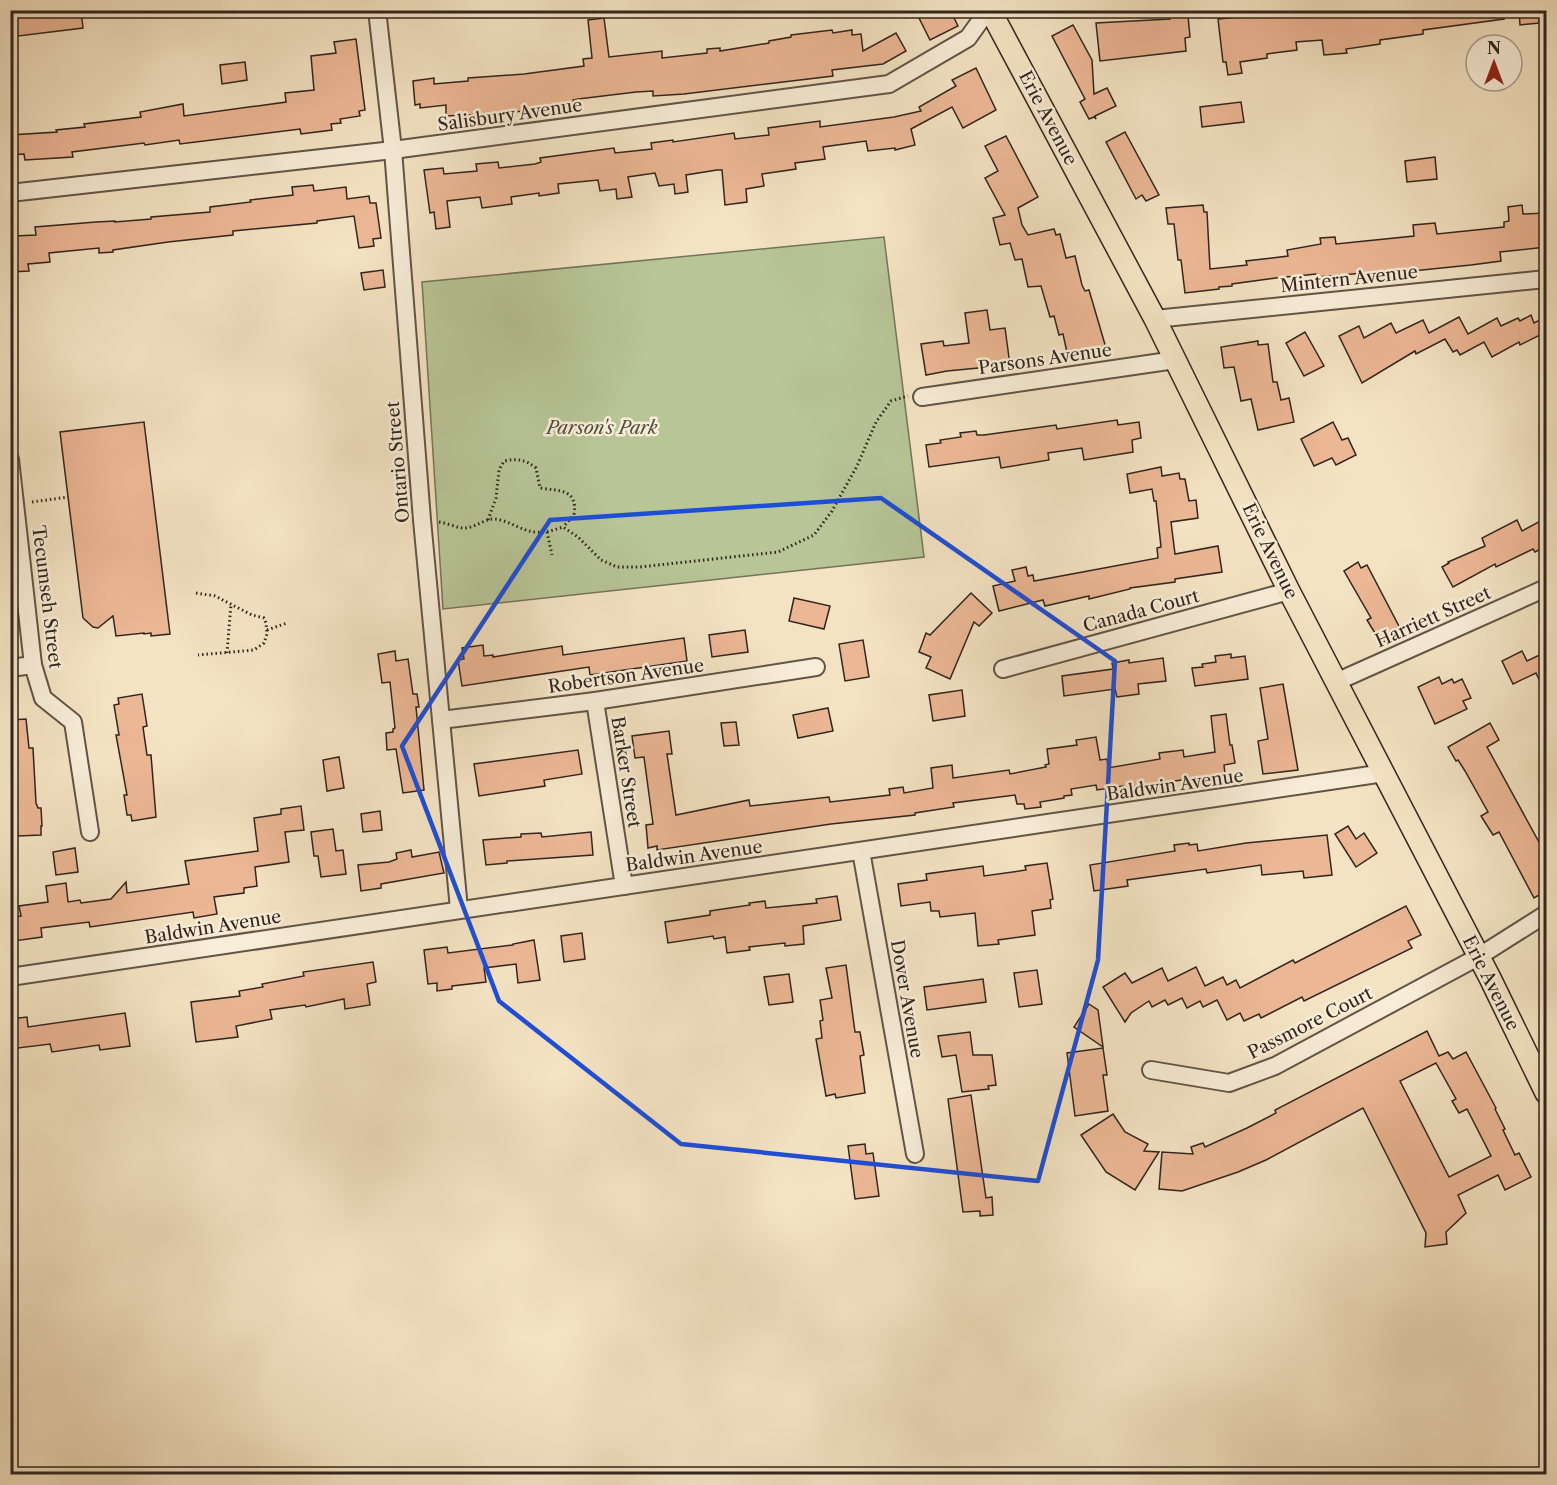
<svg xmlns="http://www.w3.org/2000/svg" width="1557" height="1485" viewBox="0 0 1557 1485" font-family="'Libre Caslon Text',serif">
  <style>
    .green { fill: #b7c597; stroke: #74755a; stroke-width: 1.5 }
    .building { fill: #ecb795; stroke: #31251e; stroke-width: 1.5; fill-rule: evenodd }
    .lines { fill: none; stroke-linecap: round; stroke-linejoin: round }
    .minor-casing { stroke: #625447; stroke-width: 20 }
    .major-casing { stroke: #31251e; stroke-width: 24 }
    .path { stroke: #31251e; stroke-width: 3; stroke-dasharray: 1.5 3; stroke-linecap: butt }
    .minor { stroke: #f8edd8; stroke-width: 16 }
    .major { stroke: #f4e3c3; stroke-width: 21 }
    .marked { fill: none; stroke: #1d4ed8; stroke-width: 4.5; stroke-linejoin: round }
    .labels { text-anchor: middle; stroke-width: 5; stroke-linejoin: round; paint-order: stroke }
    .street-label { font-size: 18px; fill: #31251e; stroke: #f8edd8 }
    .park-label { font-size: 18px; font-style: italic; fill: #524d3c; stroke: #f8edd8 }
  </style>
  <rect width="100%" height="100%" fill="#f4e3c3"/>
  <filter id="stains"><feTurbulence type="fractalNoise" baseFrequency=".00333" numOctaves="4"/><feColorMatrix values="0 0 0 0 .2 0 0 0 0 .09 0 0 0 0 .02 0 0 0 .5 -.17"/></filter>
  <radialGradient id="worn" r=".72"><stop offset=".6" stop-color="#630" stop-opacity="0"/><stop offset="1" stop-color="#630" stop-opacity=".3"/></radialGradient>
  <polygon class="green" points="884,237 924,557 443,609 422,282"/>
  <g class="building">
    <polygon points="10,10 81,10 83,28 10,37"/>
    <polygon points="915,10 950,10 958,26 930,40"/>
    <polygon points="1274,10 1503,10 1504,19 1423,30 1423,34 1380,40 1380,44 1346,49 1347,53 1324,55 1322,40 1296,42 1297,50 1267,54 1267,58 1240,62 1242,73 1228,75 1226,62 1223,62 1218,19 1274,14"/>
    <polygon points="1519,10 1538,10 1539,23 1520,25"/>
    <polygon points="1188,16 1190,37 1185,38 1186,51 1100,61 1096,23 1170,19 1170,17"/>
    <polygon points="604,18 609,57 662,51 662,58 707,53 707,49 720,48 720,51 769,43 769,41 791,37 791,35 832,30 833,33 852,30 852,35 861,34 863,51 896,33 906,51 883,64 832,70 833,76 684,94 653,96 653,91 636,92 578,99 573,100 574,105 505,113 446,116 446,105 420,108 420,104 415,105 413,81 434,78 434,84 468,81 468,78 524,74 584,66 583,59 592,58 588,20"/>
    <polygon points="1073,25 1092,60 1094,94 1107,88 1116,106 1095,116 1096,119 1094,117 1089,119 1080,102 1085,99 1052,36"/>
    <polygon points="356,39 365,110 359,111 360,116 340,119 341,123 331,124 332,130 301,134 300,129 180,144 179,140 145,145 144,143 72,152 73,157 25,160 24,154 10,155 10,135 57,132 56,130 85,127 84,124 141,117 140,112 183,104 184,116 286,102 285,93 314,90 311,56 336,53 334,42"/>
    <polygon points="245,62 247,80 222,84 220,65"/>
    <polygon points="976,68 996,110 963,128 952,107 911,129 915,145 895,150 895,148 868,151 866,141 823,147 825,159 795,163 796,169 762,174 764,186 746,189 747,202 725,205 722,170 717,170 686,175 688,192 675,194 674,184 659,186 655,173 628,177 632,197 617,199 616,189 600,191 598,180 558,184 559,193 539,196 539,193 511,197 512,204 482,208 480,197 447,201 450,227 436,229 434,212 430,213 424,170 443,168 444,174 477,171 476,164 498,162 499,168 535,164 541,162 540,158 614,148 615,153 652,149 651,143 673,140 673,142 734,133 735,139 769,135 768,128 790,125 820,121 820,127 894,117 921,111 919,107 956,86 952,80"/>
    <polygon points="1241,102 1244,122 1202,127 1200,107"/>
    <polygon points="1125,132 1159,195 1146,201 1142,195 1136,199 1106,142"/>
    <polygon points="1006,136 1038,197 1018,208 1022,225 1028,235 1054,229 1056,235 1060,234 1066,258 1075,256 1082,285 1085,291 1089,290 1106,348 1068,357 1063,334 1059,335 1054,316 1050,317 1041,286 1028,287 1022,259 1015,260 1010,243 1000,245 993,218 1005,215 985,178 998,171 985,146"/>
    <polygon points="1435,157 1437,179 1407,182 1405,161"/>
    <polygon points="313,185 314,191 346,187 347,199 369,196 370,203 376,203 381,238 373,239 374,246 359,248 354,216 317,221 317,223 233,231 233,235 168,242 113,250 113,252 99,253 99,248 49,253 50,262 28,264 29,271 10,272 10,240 16,239 15,236 36,235 35,227 96,222 115,221 115,222 151,219 151,217 210,212 210,207 251,202 250,200 293,195 292,187"/>
    <polygon points="1203,205 1204,212 1207,212 1210,269 1247,265 1246,261 1288,256 1287,250 1321,244 1320,238 1335,237 1336,244 1414,236 1413,225 1435,223 1437,234 1504,227 1504,222 1509,221 1508,207 1522,205 1523,214 1546,213 1546,247 1500,252 1501,261 1471,265 1364,276 1364,273 1317,277 1316,274 1276,278 1232,284 1232,286 1219,287 1219,289 1185,293 1181,260 1178,260 1174,224 1168,224 1166,208"/>
    <polygon points="383,270 385,287 364,290 361,273"/>
    <polygon points="987,310 990,330 1005,328 1010,365 947,371 926,375 921,344 943,341 944,346 969,343 965,313"/>
    <polygon points="1531,315 1534,323 1546,317 1546,332 1520,345 1519,342 1492,357 1484,342 1460,355 1457,350 1453,352 1445,339 1416,354 1415,351 1362,383 1339,336 1359,326 1364,338 1391,323 1396,333 1423,320 1429,333 1459,317 1468,334 1497,318 1501,326 1518,318 1520,321"/>
    <polygon points="1305,332 1324,366 1304,376 1286,343"/>
    <polygon points="1258,341 1258,345 1268,344 1273,382 1277,382 1281,400 1289,398 1294,422 1258,430 1251,399 1241,401 1234,367 1224,368 1221,347"/>
    <polygon points="1117,420 1118,425 1139,422 1141,438 1132,440 1133,452 1084,460 1082,448 1048,453 1049,460 1001,468 999,457 929,467 926,445 941,443 940,440 961,437 960,433 976,431 977,435 984,435 1056,425 1057,429"/>
    <polygon points="144,422 170,634 151,636 151,633 144,634 144,633 116,636 113,616 98,628 93,627 83,618 60,432"/>
    <polygon points="1333,422 1342,440 1348,438 1356,455 1336,465 1332,458 1314,466 1301,439"/>
    <polygon points="1161,467 1162,476 1179,473 1180,479 1185,479 1189,501 1196,500 1198,518 1171,522 1175,554 1218,546 1222,572 1175,579 1175,582 1130,588 1130,589 1089,599 1089,596 1045,606 1043,600 999,611 993,586 1015,581 1012,570 1026,567 1028,576 1033,575 1034,581 1158,558 1157,548 1161,547 1156,501 1154,501 1152,489 1130,493 1127,474"/>
    <polygon points="1546,518 1546,546 1535,552 1533,549 1496,567 1495,564 1453,587 1442,567 1449,563 1448,562 1485,546 1482,538 1517,520 1522,531"/>
    <polygon points="1358,562 1361,568 1367,565 1402,632 1381,643 1367,620 1371,618 1344,571"/>
    <polygon points="971,593 992,613 979,626 974,622 950,679 926,668 931,657 919,652 926,633 930,635"/>
    <polygon points="794,598 830,606 824,629 789,621"/>
    <polygon points="745,630 748,652 712,657 709,635"/>
    <polygon points="684,638 687,661 590,675 589,667 462,686 458,660 464,659 462,648 483,645 484,656 493,655 493,657 562,646 563,655"/>
    <polygon points="863,640 869,677 845,681 839,644"/>
    <polygon points="395,651 396,661 408,659 413,694 417,694 419,707 416,707 424,790 403,793 396,749 387,750 386,733 393,732 393,729 395,728 390,682 382,683 378,654"/>
    <polygon points="1522,651 1527,661 1546,652 1546,695 1536,673 1513,684 1502,661"/>
    <polygon points="1231,654 1231,658 1245,656 1248,679 1195,686 1192,668 1203,667 1202,664 1216,662 1215,656"/>
    <polygon points="1163,658 1166,681 1138,684 1139,694 1117,697 1115,689 1064,696 1062,676 1113,669 1112,663 1129,660 1129,663"/>
    <polygon points="1439,677 1442,684 1452,679 1454,683 1462,679 1471,698 1463,701 1467,709 1435,724 1418,687"/>
    <polygon points="1283,684 1298,770 1263,774 1258,741 1268,739 1260,688"/>
    <polygon points="962,690 965,716 933,721 929,695"/>
    <polygon points="142,694 147,726 143,727 147,755 151,755 156,817 132,821 131,815 127,815 124,795 127,795 116,735 119,735 114,705 119,704 118,698"/>
    <polygon points="828,708 833,731 798,738 793,715"/>
    <polygon points="1226,714 1230,745 1232,745 1235,763 1224,765 1225,774 1124,788 1123,786 1097,790 1096,785 1071,789 1072,795 1064,796 1064,798 1040,802 1041,807 1025,809 1024,804 1017,804 1015,795 953,803 954,807 915,813 915,815 831,824 657,850 657,846 648,848 646,825 653,824 648,787 644,757 635,758 632,736 669,731 672,754 667,754 676,815 749,800 750,806 829,797 830,802 890,795 889,789 903,787 904,793 933,788 931,768 952,765 953,778 1009,770 1010,774 1046,767 1045,765 1049,764 1047,749 1077,745 1076,740 1096,737 1100,760 1107,759 1108,768 1160,759 1159,753 1183,750 1184,757 1215,752 1211,716"/>
    <polygon points="26,719 29,748 33,748 36,803 38,808 41,808 42,826 41,826 41,835 18,836 14,806 10,807 10,720"/>
    <polygon points="736,722 739,745 724,746 721,723"/>
    <polygon points="1490,723 1499,740 1487,747 1546,855 1546,891 1534,898 1499,832 1493,835 1481,816 1488,812 1465,771 1458,760 1456,761 1448,747"/>
    <polygon points="578,750 582,774 544,780 545,786 479,796 474,764"/>
    <polygon points="339,757 344,788 327,791 323,760"/>
    <polygon points="301,806 304,830 285,832 289,862 255,867 257,886 244,888 244,893 214,897 217,914 194,918 193,912 90,927 89,922 41,928 42,937 14,941 11,917 21,916 19,906 48,902 46,886 66,883 68,902 80,900 81,903 111,899 126,882 127,893 189,884 185,861 258,851 254,818 281,814 281,809"/>
    <polygon points="380,811 382,830 363,832 361,814"/>
    <polygon points="1348,826 1356,839 1364,833 1377,853 1356,867 1335,834"/>
    <polygon points="333,829 336,851 343,850 346,874 321,877 318,856 314,856 311,832"/>
    <polygon points="591,832 593,855 507,861 507,863 486,865 483,840 521,837 521,834 541,833 542,837"/>
    <polygon points="1327,835 1332,875 1304,878 1303,871 1262,875 1261,865 1207,873 1206,869 1127,880 1128,886 1094,891 1090,865 1175,851 1174,845 1189,843 1189,845 1197,844 1198,851 1246,843"/>
    <polygon points="75,848 78,872 56,875 53,852"/>
    <polygon points="411,850 412,857 439,852 444,873 381,884 381,888 361,891 358,865 389,862 397,859 396,853"/>
    <polygon points="1047,863 1053,899 1050,900 1051,908 1032,911 1035,935 998,940 999,944 978,946 975,913 940,917 939,911 931,911 930,902 901,906 898,884 927,880 926,874 983,866 984,876 1026,870 1025,866"/>
    <polygon points="837,896 841,920 803,926 804,944 785,946 785,943 749,947 750,950 727,953 725,937 714,939 713,936 668,943 665,922 710,915 710,911 750,905 749,903 765,901 766,908 817,903 816,899"/>
    <polygon points="1406,906 1421,935 1408,941 1412,948 1304,1001 1302,997 1261,1018 1259,1014 1244,1021 1240,1013 1227,1020 1217,1000 1203,1007 1200,1001 1187,1008 1182,998 1168,1005 1165,1000 1152,1007 1149,1001 1131,1013 1125,1022 1103,987 1125,973 1132,983 1162,968 1168,981 1196,967 1205,986 1223,977 1227,985 1236,980 1240,988 1293,960 1295,963"/>
    <polygon points="582,933 585,959 564,962 561,936"/>
    <polygon points="534,940 540,980 518,983 516,964 484,968 486,982 452,986 452,989 437,991 437,983 428,984 424,950 447,947 448,953 513,945 513,944"/>
    <polygon points="373,962 376,982 367,984 370,1005 345,1009 344,999 306,1007 305,1005 270,1010 272,1019 236,1026 238,1037 196,1042 191,1002 240,996 239,991 263,987 262,984 304,976 303,972"/>
    <polygon points="846,965 855,1032 860,1032 864,1055 860,1056 865,1093 836,1098 835,1094 826,1096 816,1039 822,1038 820,1021 823,1020 820,1000 832,998 826,968"/>
    <polygon points="1037,970 1042,1004 1019,1007 1014,973"/>
    <polygon points="789,974 793,1002 769,1005 764,977"/>
    <polygon points="983,979 986,1002 927,1010 924,987"/>
    <polygon points="1089,1004 1098,1010 1103,1047 1074,1027"/>
    <polygon points="125,1013 130,1046 100,1050 99,1045 52,1052 50,1044 10,1049 10,1019 27,1017 28,1027"/>
    <path d="M 1427,1031 L 1439,1056 L 1448,1052 L 1453,1059 L 1466,1052 L 1496,1108 L 1495,1109 L 1505,1129 L 1503,1130 L 1515,1155 L 1519,1153 L 1531,1177 L 1505,1190 L 1498,1175 L 1458,1195 L 1466,1213 L 1446,1232 L 1447,1244 L 1425,1247 L 1426,1233 L 1363,1108 L 1266,1160 L 1238,1172 L 1182,1191 L 1159,1189 L 1162,1152 L 1193,1154 L 1191,1147 L 1203,1143 L 1205,1147 L 1247,1128 L 1276,1113 L 1275,1110 ZM 1436,1063 L 1456,1099 L 1452,1101 L 1459,1113 L 1467,1109 L 1491,1156 L 1449,1177 L 1400,1081 Z"/>
    <polygon points="970,1032 973,1055 992,1055 996,1085 988,1086 989,1089 962,1092 956,1055 942,1057 938,1036"/>
    <polygon points="1103,1048 1107,1075 1103,1075 1108,1111 1075,1116 1067,1053"/>
    <polygon points="971,1095 986,1198 992,1197 993,1215 980,1216 980,1211 963,1212 948,1099"/>
    <polygon points="1113,1114 1125,1132 1148,1144 1144,1151 1159,1152 1135,1190 1106,1172 1081,1135"/>
    <polygon points="865,1144 866,1154 873,1153 879,1196 855,1199 848,1146"/>
  </g>
  <g class="lines">
    <defs>
      <g id="minor">
        <polyline points="377,10 393,150 422,520 459,909"/>
        <polyline points="10,193 393,150 889,84 968,38 988,10"/>
        <polyline points="1155,319 1546,279"/>
        <polyline points="922,397 1175,360"/>
        <polyline points="10,459 33,665 43,698 73,722 90,832"/>
        <polyline points="10,668 33,665"/>
        <polyline points="1003,669 1289,591"/>
        <polyline points="1336,682 1546,588"/>
        <polyline points="595,701 624,886"/>
        <polyline points="441,720 595,701 816,667"/>
        <polyline points="861,851 915,1154"/>
        <polyline points="10,977 1384,773"/>
        <polyline points="1151,1070 1229,1083 1275,1066 1478,957 1546,914"/>
      </g>
      <polyline id="major" points="990,10 1155,319 1289,591 1490,978 1546,1093"/>
    </defs>
    <use href="#minor" class="minor-casing"/>
    <use href="#major" class="major-casing"/>
    <g class="path">
      <polyline points="32,502 68,497"/>
      <path d="M 488,520 L 496,498 L 499,470 L 504,461 C 518,458 526,460 536,468 L 540,488 C 560,491 578,489 574,515 L 563,527"/>
      <path d="M 439,522 C 447,523 455,527 462,528 C 474,529 483,519 494,519 C 509,520 521,531 535,532 C 545,533 554,530 563,527 L 578,537 L 601,560 L 617,567 L 640,567 L 778,552 L 814,535 L 832,511 L 857,466 L 876,422 L 891,401 L 908,396"/>
      <polyline points="547,532 552,555"/>
      <polyline points="196,593 215,596 252,615 264,618 266,623 267,634 264,643 254,650 198,655"/>
      <polyline points="267,630 287,623"/>
      <polyline points="227,653 231,604"/>
    </g>
    <use href="#minor" class="minor"/>
    <use href="#major" class="major"/>
  </g>
  <path class="marked" d="M 881,498 L 1115,661 L 1098,960 L 1038,1181 L 681,1144 L 499,1001 L 402,746 L 550,520 Z"/>
  <g class="labels">
    <g class="street-label">
      <text transform="translate(510 115) rotate(-8)" y="6">Salisbury Avenue</text>
      <text transform="translate(1048 118) rotate(62)" y="6">Erie Avenue</text>
      <text transform="translate(1349 279) rotate(-6)" y="6">Mintern Avenue</text>
      <text transform="translate(1045 359) rotate(-8)" y="6">Parsons Avenue</text>
      <text transform="translate(398 462) rotate(-95)" y="6">Ontario Street</text>
      <text transform="translate(1270 551) rotate(64)" y="6">Erie Avenue</text>
      <text transform="translate(47 597) rotate(83)" y="6">Tecumseh Street</text>
      <text transform="translate(1141 611) rotate(-15)" y="6">Canada Court</text>
      <text transform="translate(1433 617) rotate(-24)" y="6">Harriett Street</text>
      <text transform="translate(626 676) rotate(-8)" y="6">Robertson Avenue</text>
      <text transform="translate(626 772) rotate(81)" y="6">Barker Street</text>
      <text transform="translate(1175 785) rotate(-8)" y="6">Baldwin Avenue</text>
      <text transform="translate(694 856) rotate(-8)" y="6">Baldwin Avenue</text>
      <text transform="translate(213 927) rotate(-9)" y="6">Baldwin Avenue</text>
      <text transform="translate(1491 983) rotate(63)" y="6">Erie Avenue</text>
      <text transform="translate(907 999) rotate(80)" y="6">Dover Avenue</text>
      <text transform="translate(1310 1023) rotate(-27)" y="6">Passmore Court</text>
    </g>
    <g class="park-label">
      <text x="602" y="434">Parson's Park</text>
    </g>
  </g>
  <rect width="1557" height="1485" fill="none" stroke="#f4e3c3" stroke-width="36"/>
  <rect x="12" y="12" width="1533" height="1461" fill="none" stroke="#31251e" stroke-width="3"/>
  <rect x="18" y="18" width="1521" height="1449" fill="none" stroke="#31251e" stroke-width="1.5"/>
  <g transform="translate(1494 63)"><circle r="28" fill="#f8edd8" stroke="#a89d8e" stroke-width="1.5"/>
  <path d="M0-4.5L10 22L0 15L-10 22Z" fill="#8f2418"/>
  <text y="-9" font-size="16" font-weight="bold" text-anchor="middle" fill="#31251e">N</text>
  </g>
  <rect width="100%" height="100%" filter="url(#stains)"/>
  <rect width="100%" height="100%" fill="url(#worn)"/>
</svg>
